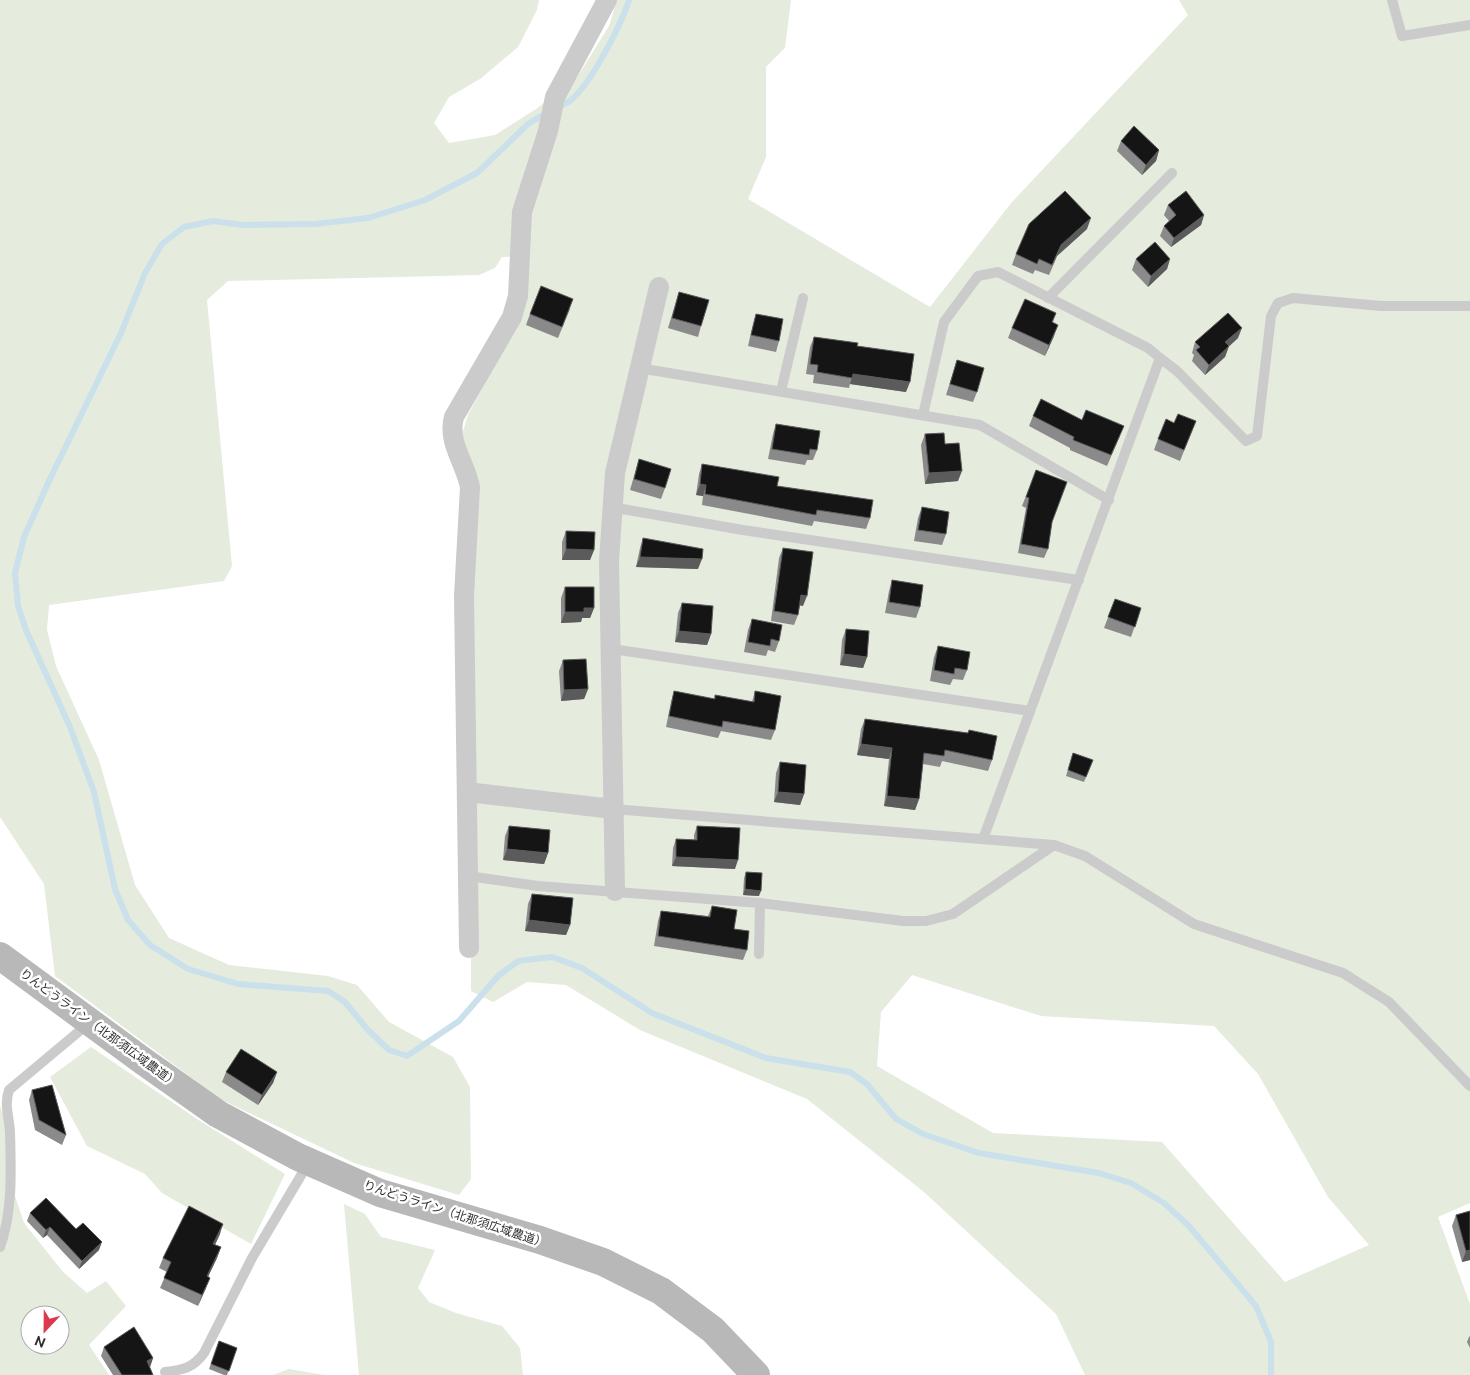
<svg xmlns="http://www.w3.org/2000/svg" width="1470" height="1375" viewBox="0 0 1470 1375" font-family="Ubuntu,'Noto Sans JP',sans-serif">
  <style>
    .green { fill: #e5ebdd; fill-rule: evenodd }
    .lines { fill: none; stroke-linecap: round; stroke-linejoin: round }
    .stream { stroke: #cae0ea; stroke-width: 6 }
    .lane { stroke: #cbcbcb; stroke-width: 10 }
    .street { stroke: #cbcbcb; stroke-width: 20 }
    .secondary { stroke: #b8b8b8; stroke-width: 28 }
    .wall { fill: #8a8a8a }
    .shaded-wall { fill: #5b5b5b }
    .building { fill: #151515; stroke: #5b5b5b }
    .labels { text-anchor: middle; stroke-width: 5; stroke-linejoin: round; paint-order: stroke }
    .street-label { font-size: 12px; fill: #2e2e2e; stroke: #fff }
  </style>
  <rect width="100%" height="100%" fill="#fff"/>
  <g class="green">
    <path d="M 0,0 L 539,0 L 537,10 L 518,47 L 480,79 L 449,97 L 434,123 L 449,143 L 495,135 L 536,109 L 576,79 L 609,26 L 617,0 L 791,0 L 785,48 L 766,67 L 766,157 L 748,199 L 930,307 L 1012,202 L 1188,15 L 1179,0 L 1470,0 L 1470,1203 L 1438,1217 L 1470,1304 L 1470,1375 L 1085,1375 L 1056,1314 L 924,1192 L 807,1099 L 640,1030 L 566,985 L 527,982 L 493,1002 L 471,991 L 471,581 L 462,434 L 468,415 L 524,308 L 527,256 L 502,257 L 495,268 L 479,275 L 228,281 L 207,300 L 232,566 L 224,581 L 49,605 L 47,630 L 56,666 L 99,760 L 135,885 L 169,938 L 229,965 L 328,976 L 357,985 L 389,1022 L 453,1057 L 470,1087 L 471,1179 L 459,1195 L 354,1163 L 220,1099 L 55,976 L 44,884 L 0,817 ZM 912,975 L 1041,1016 L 1214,1026 L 1258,1074 L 1328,1197 L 1369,1245 L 1285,1282 L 1162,1142 L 993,1133 L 877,1066 L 881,1012 Z"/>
    <polygon points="91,1047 197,1119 285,1174 251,1244 162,1193 145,1174 87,1146 50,1077"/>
    <path d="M 0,1106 L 13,1142 L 14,1193 L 24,1223 L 63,1272 L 87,1293 L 106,1281 L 126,1306 L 89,1345 L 109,1375 L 0,1375 ZM 30,1315 L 60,1315 L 60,1345 L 30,1345 Z"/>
    <polygon points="344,1204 365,1214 381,1237 435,1250 418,1288 429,1302 456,1313 502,1326 520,1348 523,1375 359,1375"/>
    <polygon points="289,1369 324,1375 273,1375"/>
  </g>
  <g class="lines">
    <g class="stream">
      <path d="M 557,108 C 561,105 567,103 571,100 C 591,84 621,25 629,0"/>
      <polyline points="548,112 528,124 477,173 425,200 368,218 315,224 242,225 213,221 184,227 162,244 145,273 121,333 49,481 24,537 15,573 18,606 26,630 70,727 94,792 115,889 128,920 150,945 188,969 238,984 328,991 345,1002 367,1029 389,1050 407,1056 459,1021 498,976 518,961 552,957 582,968 652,1013 766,1058 850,1072 867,1084 896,1119 923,1134 979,1153 1099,1173 1131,1183 1164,1203 1189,1226 1256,1306 1271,1342 1271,1375"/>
    </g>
    <g class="lane">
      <polyline points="1392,0 1402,36 1470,25"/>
      <polyline points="1048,298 1172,173"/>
      <polyline points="639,368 980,425 1109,500"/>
      <polyline points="781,391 803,298"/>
      <polyline points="923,415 944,322 978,276 998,272 1148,348 1160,358"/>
      <polyline points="611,507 743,530 1079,580"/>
      <polyline points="612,649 1030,711"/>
      <polyline points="613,809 1054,845 1085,856 1194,924 1343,973 1389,1002 1470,1086"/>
      <polyline points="983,839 1160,358 1177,371 1246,441 1257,436 1271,316 1278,303 1293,298 1381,306 1470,306"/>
      <polyline points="468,876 538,886 760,903 903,921 926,921 953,914 1054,845"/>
      <polyline points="759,954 760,903"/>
      <path d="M 0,1247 C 13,1211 11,1170 10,1132 C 9,1116 4,1105 9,1090 L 89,1023"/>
      <path d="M 165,1372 C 183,1370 193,1368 204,1353 L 252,1258 L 309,1162"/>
    </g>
    <g class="street">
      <polyline points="467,792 613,809"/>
      <polyline points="615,891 609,561 615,473 659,287"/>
      <path d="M 469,948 L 464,596 L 470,487 C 465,462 447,442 454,417 L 512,317 L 518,296 L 522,212 L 548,131 L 555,97 L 607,0"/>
    </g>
    <polyline class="secondary" points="0,956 143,1061 218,1114 298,1157 380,1193 540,1240 603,1262 661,1291 713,1330 756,1375"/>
  </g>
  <g class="wall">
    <polygon points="1121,141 1159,150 1156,161 1142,175 1117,151"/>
    <polygon points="1168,205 1204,215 1201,225 1171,247 1160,236 1164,226 1169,221 1164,215"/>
    <polygon points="1087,229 1057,256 1049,275 1035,270 1033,274 1012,265 1016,254"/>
    <polygon points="1136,259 1170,259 1167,269 1148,287 1132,270"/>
    <polygon points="679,292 701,326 698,337 668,328"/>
    <polygon points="570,309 558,338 526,325 530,314"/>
    <polygon points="1056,313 1053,322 1054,336 1045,356 1008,338 1012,328"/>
    <polygon points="756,314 779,341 776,352 748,346 753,324"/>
    <polygon points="814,337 857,346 906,392 850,384 849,388 813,383 814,375 806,374 810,347"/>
    <polygon points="1238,338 1229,346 1225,357 1205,375 1192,361 1194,355 1192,353 1195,342"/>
    <polygon points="957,360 977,392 973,402 946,395"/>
    <polygon points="1033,416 1082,420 1120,436 1107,466 1070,450 1070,448 1029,426"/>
    <polygon points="1196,421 1180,461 1154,450 1158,439 1174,423"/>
    <polygon points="776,424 817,450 813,460 807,460 805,465 768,459 773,434"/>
    <polygon points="925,434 945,444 958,481 925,484 921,445"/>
    <polygon points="639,459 665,488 661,499 630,490"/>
    <polygon points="702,464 777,486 870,518 866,529 814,521 812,526 702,505 703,496 696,495 699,474"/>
    <polygon points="1036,470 1052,522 1048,549 1044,558 1018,553 1026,508 1022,506"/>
    <polygon points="922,507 946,534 942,545 914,541 918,518"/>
    <polygon points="566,531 594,550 590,560 562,560 562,542"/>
    <polygon points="643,538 698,569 636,567 640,548"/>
    <polygon points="783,548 803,606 800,605 798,615 794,625 771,621 779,558"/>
    <polygon points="892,580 920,607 916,618 885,613 889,591"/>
    <polygon points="565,587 594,608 590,618 582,618 581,622 561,623 561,598"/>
    <polygon points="1115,599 1141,608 1131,637 1104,628"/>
    <polygon points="682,603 711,634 707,645 675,642 678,613"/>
    <polygon points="752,619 779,641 775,652 768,650 766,656 744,652 748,630"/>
    <polygon points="846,629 867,657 863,668 840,665 842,640"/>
    <polygon points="938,646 967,670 963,680 953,679 950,685 930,681 934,657"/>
    <polygon points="563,660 588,689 584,699 561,701 559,671"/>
    <polygon points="674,691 714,699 715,695 752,702 755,691 775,730 771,740 721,731 718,738 666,727 671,702"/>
    <polygon points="865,719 968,733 969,730 992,760 988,771 942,761 940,767 923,764 919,799 915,810 884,806 889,759 857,755 861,729"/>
    <polygon points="1073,753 1093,760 1084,782 1066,776"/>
    <polygon points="780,762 804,794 800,805 774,802 776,773"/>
    <polygon points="509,826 548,853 544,864 503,860 505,836"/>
    <polygon points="697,826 735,869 672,866 673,848 676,839 694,840 694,835"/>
    <polygon points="746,872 759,896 743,895 744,878"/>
    <polygon points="532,894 570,925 566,935 525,931 528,904"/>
    <polygon points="712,906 734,929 747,950 743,960 654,946 658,921 661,911 708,916"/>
    <polygon points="226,1072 277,1072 273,1083 258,1105 222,1082"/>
    <polygon points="32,1090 66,1135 62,1145 35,1130 29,1100"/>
    <polygon points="1470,1211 1470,1260 1462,1262 1452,1226 1456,1215"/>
    <polygon points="30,1213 76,1229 99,1250 79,1269 47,1235 43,1238 27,1221"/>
    <polygon points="220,1234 215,1245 221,1247 217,1258 208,1277 210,1278 206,1288 198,1306 160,1288 167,1272 159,1268 163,1258"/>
    <polygon points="1470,1336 1470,1348 1467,1342 1469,1337"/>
    <polygon points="219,1341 237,1348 227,1375 224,1375 209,1369"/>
    <polygon points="104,1347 153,1358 150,1367 153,1375 113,1375 101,1356"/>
  </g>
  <g class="shaded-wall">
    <polygon points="1159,150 1156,161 1142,175 1146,165"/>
    <polygon points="1204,215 1201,225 1171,247 1174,238"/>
    <polygon points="1091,218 1087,229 1057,256 1049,275 1061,245"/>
    <polygon points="1170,259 1167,269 1148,287 1151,276"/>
    <polygon points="1058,325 1054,336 1045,356 1049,345"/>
    <polygon points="1242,328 1238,338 1222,353 1225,342"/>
    <polygon points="1229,346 1225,357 1205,375 1209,365"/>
    <polygon points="853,374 910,382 906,392 850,384"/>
    <polygon points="962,471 958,481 925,484 929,473"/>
    <polygon points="700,484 706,485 703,496 696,495"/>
    <polygon points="566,549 594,550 590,560 562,560"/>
    <polygon points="640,557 702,559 698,569 636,567"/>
    <polygon points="801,595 807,596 803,606 798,605"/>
    <polygon points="584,608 594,608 590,618 582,618 581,622 561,623 565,612"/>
    <polygon points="679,631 711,634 707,645 675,642"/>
    <polygon points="844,654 867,657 863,668 840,665"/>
    <polygon points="588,689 584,699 561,701 564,690"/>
    <polygon points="861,744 892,748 889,759 857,755"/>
    <polygon points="778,792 804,794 800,805 774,802"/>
    <polygon points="887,796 919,799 915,810 884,806"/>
    <polygon points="507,849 548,853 544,864 503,860"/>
    <polygon points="676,857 738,860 735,869 672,866"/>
    <polygon points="745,889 761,891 759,896 743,895"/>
    <polygon points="529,920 570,925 566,935 525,931"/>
    <polygon points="277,1072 273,1083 258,1105 262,1095"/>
    <polygon points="223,1224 220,1234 210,1255 213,1244"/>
    <polygon points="50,1227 47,1235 43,1238 46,1230"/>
    <polygon points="102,1242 99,1250 79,1269 82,1261"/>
    <polygon points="221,1247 217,1258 203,1287 207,1276"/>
    <polygon points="1470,1250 1470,1260 1462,1262 1466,1251"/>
    <polygon points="210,1278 206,1288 198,1306 202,1295"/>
    <polygon points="153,1358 150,1367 147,1361"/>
  </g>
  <g class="building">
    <polygon points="1134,126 1159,150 1146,165 1121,141"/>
    <polygon points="1065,191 1091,218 1061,245 1052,265 1039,259 1037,264 1016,254 1029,224"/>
    <polygon points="1186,191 1204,215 1174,238 1164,226 1176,215 1168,205"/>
    <polygon points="1155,242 1170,259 1151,276 1136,259"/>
    <polygon points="541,286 573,299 562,327 530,314"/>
    <polygon points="679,292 709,300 701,326 672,318"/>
    <polygon points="1025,299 1056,313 1052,322 1058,325 1049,345 1012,328"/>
    <polygon points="1228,313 1242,328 1225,342 1229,346 1209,365 1196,350 1200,347 1195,342"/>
    <polygon points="756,314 783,319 779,341 751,335"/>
    <polygon points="814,337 858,343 857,346 914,354 910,382 853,374 852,378 817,372 818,365 810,364"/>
    <polygon points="957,360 984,368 977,392 950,384"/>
    <polygon points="1041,399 1082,420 1086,410 1124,426 1111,455 1073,440 1074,437 1033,416"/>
    <polygon points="1178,414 1196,421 1184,450 1158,439 1166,419 1174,423"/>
    <polygon points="776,424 820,431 817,450 810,449 809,455 772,449"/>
    <polygon points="944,433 945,444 959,443 962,471 929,473 925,434"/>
    <polygon points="639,459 671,469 665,488 634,479"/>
    <polygon points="702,464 779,477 777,486 873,500 870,518 817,510 816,515 705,494 706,485 700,484"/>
    <polygon points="1036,470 1067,482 1052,522 1048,549 1021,544 1029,498 1026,497"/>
    <polygon points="922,507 949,512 946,534 918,530"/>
    <polygon points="566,531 595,532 594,550 566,549"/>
    <polygon points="643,538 703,549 702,559 640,557"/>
    <polygon points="783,548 813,552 807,596 801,595 798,615 774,611"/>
    <polygon points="892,580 923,585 920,607 889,602"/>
    <polygon points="565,587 594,587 594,608 584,608 584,612 565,612"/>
    <polygon points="1115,599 1141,608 1135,627 1108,617"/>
    <polygon points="682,603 713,606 711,634 679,631"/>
    <polygon points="752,619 782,625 779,641 771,639 770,646 748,642"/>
    <polygon points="846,629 869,631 867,657 844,654"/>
    <polygon points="938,646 970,652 967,670 955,668 954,674 934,670"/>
    <polygon points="586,659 588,689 564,690 563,660"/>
    <polygon points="674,691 715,699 715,695 754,702 755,691 781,696 775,730 723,721 722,727 669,716"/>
    <polygon points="865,719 968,733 969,730 997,736 992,760 945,750 944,756 924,753 919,799 887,796 892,748 861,744"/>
    <polygon points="1073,753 1093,760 1086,777 1068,770"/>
    <polygon points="780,762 806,765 804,794 778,792"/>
    <polygon points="509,826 550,830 548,853 507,849"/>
    <polygon points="697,826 740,828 738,860 676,857 676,839 697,840"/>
    <polygon points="746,872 762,873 761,891 745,889"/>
    <polygon points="532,894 573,898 570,925 529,920"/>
    <polygon points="712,906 737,910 734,929 749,931 747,950 658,936 661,911 710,917"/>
    <polygon points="241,1049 277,1072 262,1095 226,1072"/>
    <polygon points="52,1085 66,1135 39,1120 32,1090"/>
    <polygon points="46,1198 76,1229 83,1223 102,1242 82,1261 50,1227 46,1230 30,1213"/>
    <polygon points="189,1206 223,1224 213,1244 221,1247 207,1276 210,1278 202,1295 164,1278 171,1262 163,1258"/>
    <polygon points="1470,1211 1470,1250 1466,1251 1456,1215"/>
    <polygon points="134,1327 153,1358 147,1361 153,1375 122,1375 104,1347"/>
    <polygon points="219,1341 237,1348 229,1371 211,1364"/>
  </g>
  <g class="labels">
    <g class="street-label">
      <text transform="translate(99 1028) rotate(36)" y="4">りんどうライン（北那須広域農道）</text>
      <text transform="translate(455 1214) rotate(18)" y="4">りんどうライン（北那須広域農道）</text>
    </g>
  </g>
  <g transform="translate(45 1330) rotate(202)"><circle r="24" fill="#ffffff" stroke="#ababab"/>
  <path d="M0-4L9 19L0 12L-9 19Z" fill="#de384f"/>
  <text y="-8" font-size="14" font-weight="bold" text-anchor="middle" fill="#2e2e2e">N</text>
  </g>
</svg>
